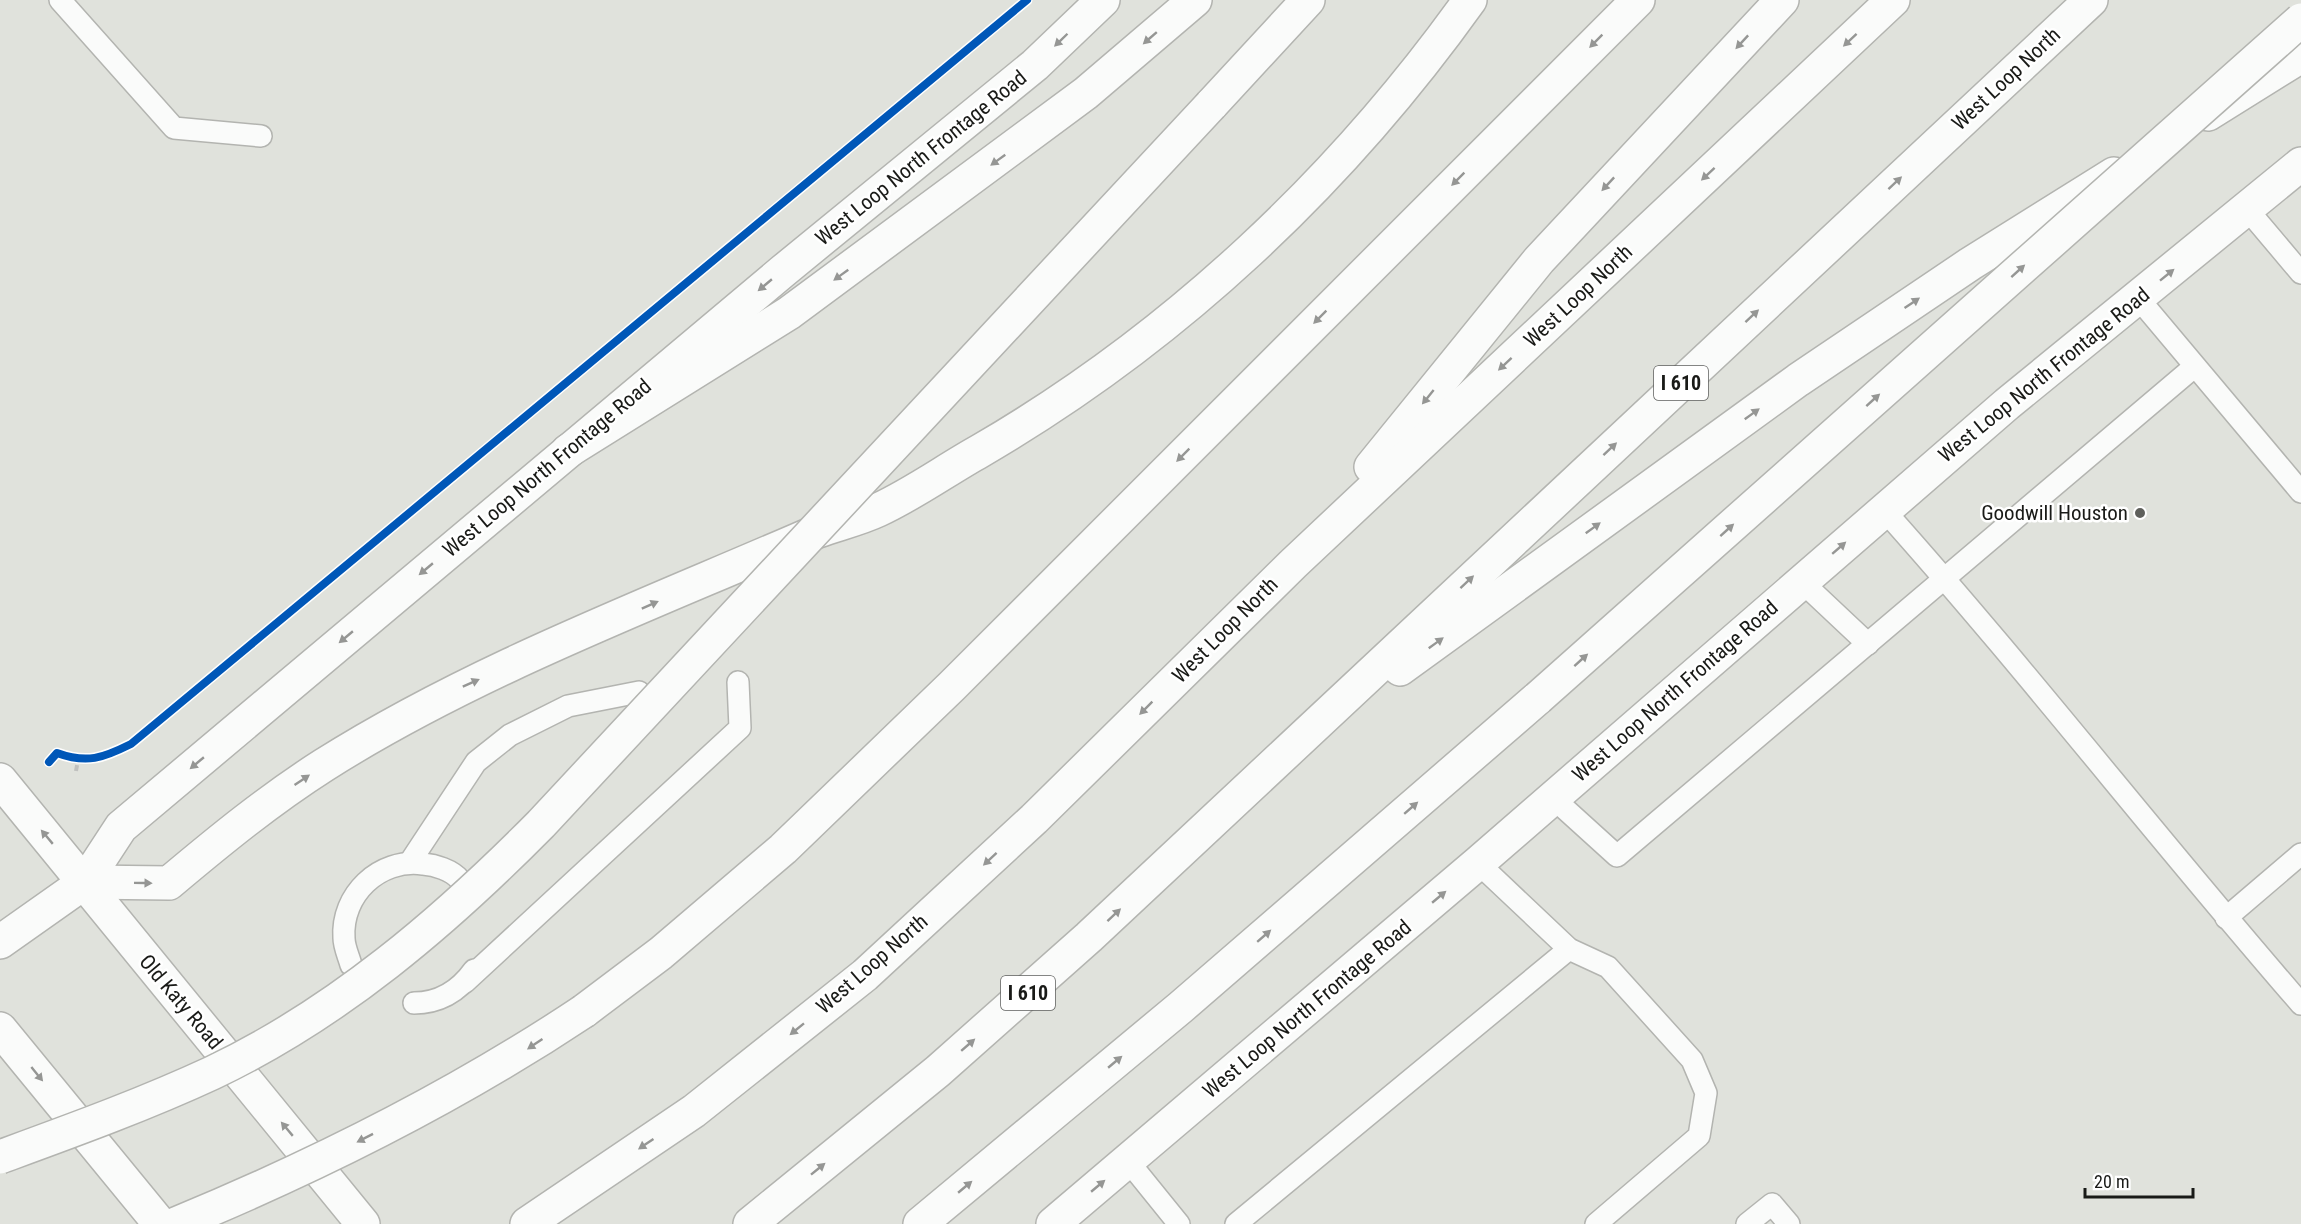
<svg xmlns="http://www.w3.org/2000/svg" width="2301" height="1224" viewBox="0 0 2301 1224" font-family="'Roboto Condensed',sans-serif">
  <style>
    .lines { fill: none; stroke-linecap: round; stroke-linejoin: round }
    .service-casing { stroke: #b3b4b0; stroke-width: 24 }
    .secondary-casing { stroke: #b3b4b0; stroke-width: 36 }
    .motorway-casing { stroke: #b3b4b0; stroke-width: 36 }
    .path { stroke: #c0c1bf; stroke-width: 4; stroke-dasharray: 6 3; stroke-linecap: butt }
    .service { stroke: #fafbfa; stroke-width: 21 }
    .secondary { stroke: #fafbfa; stroke-width: 33 }
    .motorway { stroke: #fafbfa; stroke-width: 33 }
    .motorway-bridge-casing { stroke: #b3b4b0; stroke-width: 36; stroke-linecap: butt }
    .motorway-bridge { stroke: #fafbfa; stroke-width: 33 }
    .cycleway-casing { stroke: #fff; stroke-width: 11 }
    .cycleway { stroke: #0057b8; stroke-width: 8 }
    .oneway { fill: #959694 }
    .poi-dot { fill: #5f605c; stroke: #fff; stroke-width: 2 }
    .labels { text-anchor: middle; stroke-width: 5; stroke-linejoin: round; paint-order: stroke }
    .shield { fill: #fff; stroke: #5e5f5d; stroke-width: 1.5 }
    .shield-label { font-size: 20px; font-weight: bold; fill: #191a17 }
    .street-label { font-size: 21px; fill: #191a17; stroke: #fff }
    .poi-label { font-size: 21px; fill: #191a17; stroke: #fff; text-anchor: end }
  </style>
  <rect width="100%" height="100%" fill="#e0e2dc"/>
  <g class="lines">
    <defs>
      <g id="service">
        <polyline points="60,0 174,128 261,136"/>
        <polyline points="2247,209 2301,273"/>
        <polyline points="2138,298 2301,492"/>
        <path d="M 1883,509 C 2027,670 2159,841 2301,1004"/>
        <polyline points="1801,581 1868,644"/>
        <polyline points="1553,798 1617,856 2194,367"/>
        <polyline points="410,862 476,762 510,735 568,706 639,692"/>
        <polyline points="1478,863 1569,949 1608,967 1692,1060 1706,1093 1699,1136 1596,1224"/>
        <polyline points="2226,918 2301,854"/>
        <path d="M 351,965 C 349,957 344,947 344,938 C 341,895 379,858 423,864 C 435,865 452,870 460,880"/>
        <polyline points="465,982 740,728 738,682"/>
        <path d="M 414,1003 C 439,1003 459,991 474,970"/>
        <polyline points="1128,1161 1179,1224"/>
        <polyline points="1236,1224 1569,949"/>
        <polyline points="1747,1224 1772,1204 1789,1224"/>
      </g>
      <g id="secondary">
        <polyline points="0,780 363,1224"/>
        <polyline points="0,942 85,882 121,827 783,271 1035,65 1103,0"/>
        <polyline points="0,1029 160,1224"/>
        <polyline points="1053,1224 1478,863 2007,404 2301,164"/>
      </g>
      <g id="motorway">
        <polyline points="1211,105 1308,0"/>
        <polyline points="2208,114 2301,56"/>
        <polyline points="568,451 789,313 1086,93 1195,0"/>
        <polyline points="1371,467 1539,260 1782,0"/>
        <polyline points="1400,669 1798,380 1970,264 2114,174"/>
        <path d="M 85,882 L 169,883 C 219,841 269,800 324,765 C 476,669 654,603 818,531 C 837,524 859,519 878,510 C 913,494 946,470 980,451 C 1174,338 1340,182 1470,0"/>
        <polyline points="584,1011 661,953 783,849 952,686 1638,0"/>
        <polyline points="527,1224 694,1111 865,975 1034,819 1293,564 1893,0"/>
        <polyline points="750,1224 938,1071 1089,937 2091,0"/>
        <polyline points="920,1224 1181,1007 1538,698"/>
      </g>
    </defs>
    <use href="#service" class="service-casing"/>
    <use href="#secondary" class="secondary-casing"/>
    <use href="#motorway" class="motorway-casing"/>
    <polyline class="path" points="76,771 78,760"/>
    <use href="#service" class="service"/>
    <use href="#secondary" class="secondary"/>
    <use href="#motorway" class="motorway"/>
    <defs>
      <g id="motorway-bridge">
        <polyline points="1538,698 2301,20"/>
        <path d="M 0,1157 C 71,1131 143,1105 212,1073 C 338,1013 444,922 541,824 L 1211,105"/>
        <path d="M 176,1224 C 319,1165 455,1097 584,1011"/>
      </g>
    </defs>
    <use href="#motorway-bridge" class="motorway-bridge-casing"/>
    <use href="#motorway-bridge" class="motorway-bridge"/>
    <defs>
      <path id="cycleway" d="M 49,762 L 57,753 C 87,764 103,758 131,744 L 1027,0"/>
    </defs>
    <use href="#cycleway" class="cycleway-casing"/>
    <use href="#cycleway" class="cycleway"/>
  </g>
  <defs><path id="oneway-solid" d="M-6-.8H1V-3.2L6.5 0L1 3.2V.8H-6Z" transform="scale(1.5)"/></defs>
  <g class="oneway">
    <use href="#oneway-solid" transform="translate(1150 38) rotate(139)"/>
    <use href="#oneway-solid" transform="translate(1061 40) rotate(136)"/>
    <use href="#oneway-solid" transform="translate(1850 40) rotate(137)"/>
    <use href="#oneway-solid" transform="translate(1596 41) rotate(135)"/>
    <use href="#oneway-solid" transform="translate(1742 42) rotate(133)"/>
    <use href="#oneway-solid" transform="translate(998 160) rotate(144)"/>
    <use href="#oneway-solid" transform="translate(1708 174) rotate(137)"/>
    <use href="#oneway-solid" transform="translate(1458 179) rotate(135)"/>
    <use href="#oneway-solid" transform="translate(1895 183) rotate(-43)"/>
    <use href="#oneway-solid" transform="translate(1608 184) rotate(133)"/>
    <use href="#oneway-solid" transform="translate(2018 271) rotate(-42)"/>
    <use href="#oneway-solid" transform="translate(841 275) rotate(144)"/>
    <use href="#oneway-solid" transform="translate(2167 275) rotate(-39)"/>
    <use href="#oneway-solid" transform="translate(765 285) rotate(140)"/>
    <use href="#oneway-solid" transform="translate(1912 303) rotate(-34)"/>
    <use href="#oneway-solid" transform="translate(1752 316) rotate(-43)"/>
    <use href="#oneway-solid" transform="translate(1320 317) rotate(135)"/>
    <use href="#oneway-solid" transform="translate(1505 364) rotate(137)"/>
    <use href="#oneway-solid" transform="translate(1428 397) rotate(129)"/>
    <use href="#oneway-solid" transform="translate(1873 400) rotate(-42)"/>
    <use href="#oneway-solid" transform="translate(1752 414) rotate(-36)"/>
    <use href="#oneway-solid" transform="translate(1610 449) rotate(-43)"/>
    <use href="#oneway-solid" transform="translate(1183 455) rotate(135)"/>
    <use href="#oneway-solid" transform="translate(1593 528) rotate(-36)"/>
    <use href="#oneway-solid" transform="translate(1727 530) rotate(-42)"/>
    <use href="#oneway-solid" transform="translate(1839 548) rotate(-41)"/>
    <use href="#oneway-solid" transform="translate(426 569) rotate(140)"/>
    <use href="#oneway-solid" transform="translate(1467 582) rotate(-43)"/>
    <use href="#oneway-solid" transform="translate(650 605) rotate(-24)"/>
    <use href="#oneway-solid" transform="translate(346 637) rotate(140)"/>
    <use href="#oneway-solid" transform="translate(1436 643) rotate(-36)"/>
    <use href="#oneway-solid" transform="translate(1581 660) rotate(-42)"/>
    <use href="#oneway-solid" transform="translate(471 683) rotate(-24)"/>
    <use href="#oneway-solid" transform="translate(1146 708) rotate(135)"/>
    <use href="#oneway-solid" transform="translate(197 763) rotate(140)"/>
    <use href="#oneway-solid" transform="translate(302 780) rotate(-34)"/>
    <use href="#oneway-solid" transform="translate(1411 808) rotate(-41)"/>
    <use href="#oneway-solid" transform="translate(47 837) rotate(-130)"/>
    <use href="#oneway-solid" transform="translate(990 859) rotate(137)"/>
    <use href="#oneway-solid" transform="translate(143 883) rotate(1)"/>
    <use href="#oneway-solid" transform="translate(1439 897) rotate(-40)"/>
    <use href="#oneway-solid" transform="translate(1114 915) rotate(-43)"/>
    <use href="#oneway-solid" transform="translate(1264 936) rotate(-41)"/>
    <use href="#oneway-solid" transform="translate(797 1029) rotate(141)"/>
    <use href="#oneway-solid" transform="translate(535 1044) rotate(146)"/>
    <use href="#oneway-solid" transform="translate(968 1045) rotate(-41)"/>
    <use href="#oneway-solid" transform="translate(1115 1062) rotate(-40)"/>
    <use href="#oneway-solid" transform="translate(37 1074) rotate(51)"/>
    <use href="#oneway-solid" transform="translate(287 1129) rotate(-130)"/>
    <use href="#oneway-solid" transform="translate(365 1138) rotate(153)"/>
    <use href="#oneway-solid" transform="translate(646 1144) rotate(146)"/>
    <use href="#oneway-solid" transform="translate(818 1169) rotate(-39)"/>
    <use href="#oneway-solid" transform="translate(1098 1186) rotate(-40)"/>
    <use href="#oneway-solid" transform="translate(965 1187) rotate(-40)"/>
  </g>
  <circle class="poi-dot" cx="2140" cy="513" r="6"/>
  <g class="labels">
    <g class="shield">
      <rect x="1654" y="366" width="54" height="34" rx="4.5"/>
      <rect x="1001" y="976" width="54" height="34" rx="4.5"/>
    </g>
    <g class="shield-label">
      <text x="1681" y="390">I 610</text>
      <text x="1028" y="1000">I 610</text>
    </g>
    <g class="street-label">
      <text transform="translate(2006 79) rotate(-43)" y="7">West Loop North</text>
      <text transform="translate(921 158) rotate(-39)" y="7">West Loop North Frontage Road</text>
      <text transform="translate(1578 296) rotate(-43)" y="7">West Loop North</text>
      <text transform="translate(2044 375) rotate(-39)" y="7">West Loop North Frontage Road</text>
      <text transform="translate(547 468) rotate(-40)" y="7">West Loop North Frontage Road</text>
      <text transform="translate(1225 630) rotate(-45)" y="7">West Loop North</text>
      <text transform="translate(1675 691) rotate(-41)" y="7">West Loop North Frontage Road</text>
      <text transform="translate(872 964) rotate(-41)" y="7">West Loop North</text>
      <text transform="translate(181 1002) rotate(50)" y="7">Old Katy Road</text>
      <text transform="translate(1307 1009) rotate(-40)" y="7">West Loop North Frontage Road</text>
    </g>
    <g class="poi-label">
      <text x="2128" y="520">Goodwill Houston</text>
    </g>
  </g>
  <path d="M2085 1188v9h108v-9" fill="none" stroke="#191a17" stroke-width="3"/>
  <text x="2094" y="1188" font-size="18" fill="#191a17" stroke="#ffffff" stroke-width="4.5" paint-order="stroke">20 m</text>
</svg>
